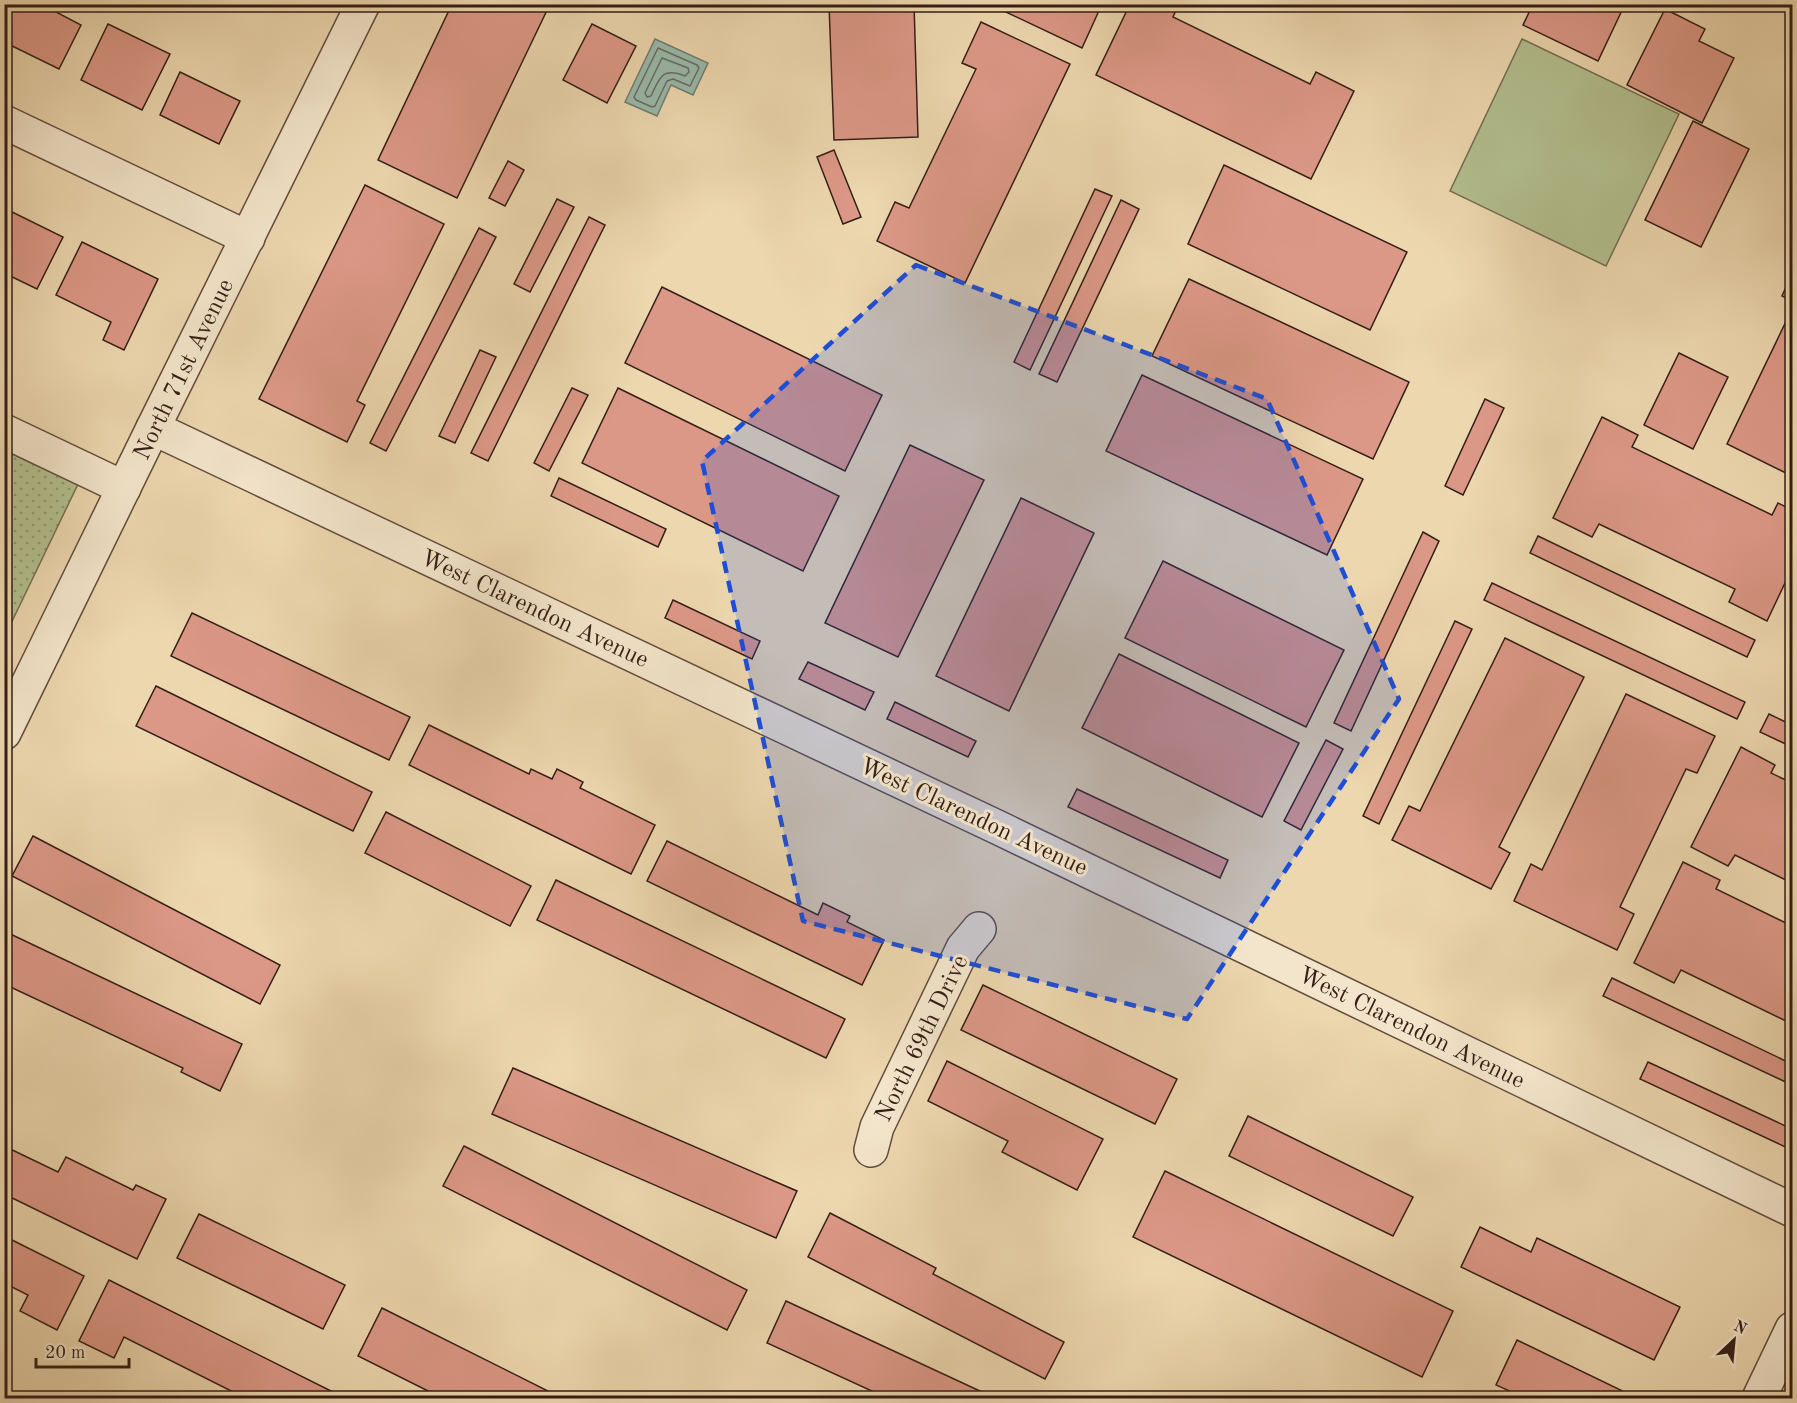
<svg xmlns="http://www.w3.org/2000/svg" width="1797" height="1403" viewBox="0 0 1797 1403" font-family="'Old Standard TT',serif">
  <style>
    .grass { fill: url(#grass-dots); stroke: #746e52; stroke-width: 1.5 }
    .pitch { fill: #b3bf8f; stroke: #746e52; stroke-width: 1.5 }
    .water { fill: #99baac; stroke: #717c70; stroke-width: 1.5 }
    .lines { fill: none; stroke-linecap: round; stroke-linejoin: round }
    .shore { stroke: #666c60; stroke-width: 1.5 }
    .building { fill: #dc9887; stroke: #341e15; stroke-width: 1.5 }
    .minor-casing { stroke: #624c3c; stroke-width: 36 }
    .minor { stroke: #f3e5cb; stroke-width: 33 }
    .marked { fill: #1d4ed8; fill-opacity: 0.2; stroke: #1d4ed8; stroke-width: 4.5; stroke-dasharray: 12 8; stroke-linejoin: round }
    .labels { text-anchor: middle; stroke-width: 6; stroke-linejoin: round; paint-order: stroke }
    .street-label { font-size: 24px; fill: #341e15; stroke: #f3e5cb }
  </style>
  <defs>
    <pattern id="grass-dots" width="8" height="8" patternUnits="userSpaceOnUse" patternTransform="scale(1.5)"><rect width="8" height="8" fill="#b3bf8f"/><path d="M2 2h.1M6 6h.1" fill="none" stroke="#929b74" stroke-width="1.8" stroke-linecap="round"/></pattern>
  </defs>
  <rect width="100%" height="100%" fill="#edd7af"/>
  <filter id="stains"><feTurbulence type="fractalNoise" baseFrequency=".00333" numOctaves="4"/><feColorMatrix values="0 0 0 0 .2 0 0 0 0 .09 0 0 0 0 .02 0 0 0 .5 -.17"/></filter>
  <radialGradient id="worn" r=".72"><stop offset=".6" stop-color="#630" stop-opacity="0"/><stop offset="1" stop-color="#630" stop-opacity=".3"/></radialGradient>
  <polygon class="grass" points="5,449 79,482 5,636"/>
  <polygon class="pitch" points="1522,39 1679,114 1606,266 1450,191"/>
  <polygon class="water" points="655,39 708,63 693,95 671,85 657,116 625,102"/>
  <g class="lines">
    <g class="shore">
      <polygon points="658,48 697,65 699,68 690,86 673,79 667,81 655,106 652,107 636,100 634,97"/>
      <path d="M 662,58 L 688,68 L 689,72 L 685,76 C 662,67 660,77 651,96 L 647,97 L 645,93 Z"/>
    </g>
  </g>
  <g class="building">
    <polygon points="6,4 41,4 81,25 59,69 4,42"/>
    <polygon points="452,4 550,4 457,198 378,160"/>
    <polygon points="829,4 914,4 918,137 834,140"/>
    <polygon points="989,4 1102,4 1082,48"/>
    <polygon points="1130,4 1175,4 1178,6 1173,17 1310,84 1316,72 1354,91 1311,179 1096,75"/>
    <polygon points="1533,4 1625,4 1598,61 1523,25"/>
    <polygon points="1665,9 1705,29 1699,41 1734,58 1702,123 1627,85"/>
    <polygon points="981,22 1070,64 965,283 877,241 895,202 909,208 976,69 962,63"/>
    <polygon points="108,24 170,54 142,110 81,80"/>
    <polygon points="592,24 636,46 607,103 563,80"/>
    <polygon points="180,72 240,101 219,144 160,115"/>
    <polygon points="1693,121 1749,149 1701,247 1645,220"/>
    <polygon points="834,150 861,217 843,224 817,157"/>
    <polygon points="508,161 524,170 505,206 489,198"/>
    <polygon points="1224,165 1407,252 1370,330 1188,244"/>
    <polygon points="365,185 444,224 357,401 365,405 347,442 259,399"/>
    <polygon points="1095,189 1112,196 1030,370 1014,362"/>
    <polygon points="557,199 574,207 530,292 514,284"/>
    <polygon points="1121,200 1139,209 1057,382 1039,374"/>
    <polygon points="4,208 63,237 37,289 4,273"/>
    <polygon points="589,217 605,225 488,461 471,453"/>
    <polygon points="479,228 496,237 386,451 370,443"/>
    <polygon points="82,242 158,279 124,350 103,340 111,322 56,295"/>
    <polygon points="1792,274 1792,301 1782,296"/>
    <polygon points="1189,279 1409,382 1373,459 1152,356"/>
    <polygon points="662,287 882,395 845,471 625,363"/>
    <polygon points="1792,309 1792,476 1727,444"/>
    <polygon points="480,350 496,357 455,443 439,436"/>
    <polygon points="1679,353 1728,377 1693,449 1644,425"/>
    <polygon points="1142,375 1363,479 1327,555 1106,451"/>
    <polygon points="572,388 588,395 549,471 534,463"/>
    <polygon points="618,388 839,496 803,571 582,463"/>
    <polygon points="1485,399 1504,408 1463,495 1445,486"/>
    <polygon points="1602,417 1638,435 1632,447 1772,515 1778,503 1792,510 1792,568 1767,621 1729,602 1735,589 1599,524 1592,537 1553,518"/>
    <polygon points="910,445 984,480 898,657 825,623"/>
    <polygon points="559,478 666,529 658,547 551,496"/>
    <polygon points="1021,498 1094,533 1009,711 936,676"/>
    <polygon points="1423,532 1439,541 1351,731 1334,723"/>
    <polygon points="1538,536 1755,640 1747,657 1530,553"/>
    <polygon points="1163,561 1344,650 1306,727 1125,638"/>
    <polygon points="1492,583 1745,702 1737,719 1484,600"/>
    <polygon points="673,600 760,641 752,659 665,618"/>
    <polygon points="192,613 410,717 389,760 171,656"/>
    <polygon points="1455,621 1472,629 1379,824 1363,816"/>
    <polygon points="1505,638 1584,677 1499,847 1510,853 1491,889 1392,840 1409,806 1420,811"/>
    <polygon points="1119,654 1299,743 1262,817 1082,728"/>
    <polygon points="808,662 874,692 865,710 799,679"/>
    <polygon points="156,686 372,792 353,831 136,726"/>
    <polygon points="1626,694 1715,736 1697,773 1686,769 1620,907 1634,914 1617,950 1514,901 1531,864 1542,870"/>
    <polygon points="895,702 976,741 968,757 887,719"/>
    <polygon points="1769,714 1792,725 1792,747 1760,732"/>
    <polygon points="429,725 529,774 531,769 552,779 557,769 583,782 580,788 655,825 631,874 409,765"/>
    <polygon points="1326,740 1343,749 1301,830 1284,821"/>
    <polygon points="1741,747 1775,765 1771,773 1792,783 1792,883 1735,855 1728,866 1691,847"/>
    <polygon points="1077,789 1228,860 1220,878 1068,807"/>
    <polygon points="386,812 531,886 510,926 365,853"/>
    <polygon points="33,836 280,965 260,1004 12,876"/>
    <polygon points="667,841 818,915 823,903 850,916 847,922 884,940 862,985 647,881"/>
    <polygon points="1683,862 1720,880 1716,889 1792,926 1792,1024 1681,970 1674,983 1634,963"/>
    <polygon points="556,880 845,1019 826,1058 537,920"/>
    <polygon points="4,931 242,1044 220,1091 181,1072 183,1068 4,984"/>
    <polygon points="1612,978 1792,1064 1792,1085 1603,996"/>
    <polygon points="983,985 1177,1079 1155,1124 961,1030"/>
    <polygon points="947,1061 1103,1139 1077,1190 1002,1152 1008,1141 928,1101"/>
    <polygon points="1648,1062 1792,1129 1792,1150 1640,1079"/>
    <polygon points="513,1068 797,1191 776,1238 492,1114"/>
    <polygon points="1248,1116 1413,1197 1393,1236 1229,1156"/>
    <polygon points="4,1146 58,1172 66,1157 133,1190 136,1185 166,1199 137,1259 4,1194"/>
    <polygon points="464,1146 747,1290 727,1330 443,1186"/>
    <polygon points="1165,1171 1453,1311 1422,1377 1133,1237"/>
    <polygon points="830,1213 936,1268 933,1274 1064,1342 1045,1379 808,1257"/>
    <polygon points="199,1214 345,1285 323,1329 177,1258"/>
    <polygon points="1480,1227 1531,1252 1537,1238 1680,1307 1654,1360 1461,1267"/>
    <polygon points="4,1236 84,1276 57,1330 20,1311 28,1295 4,1283"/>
    <polygon points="109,1280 345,1398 245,1398 124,1337 114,1358 79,1341"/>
    <polygon points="786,1301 995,1398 887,1398 767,1343"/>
    <polygon points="382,1308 554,1394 552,1398 442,1398 358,1356"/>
    <polygon points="1517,1340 1633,1396 1632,1398 1525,1398 1496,1385"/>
  </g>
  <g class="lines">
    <defs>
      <g id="minor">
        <polyline points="4,122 248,238"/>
        <polyline points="153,428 999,828 1792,1210"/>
        <polyline points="4,431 124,488"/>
        <polyline points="4,733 153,428 363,4"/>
        <polyline points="871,1150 877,1127 963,948 979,929"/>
        <polyline points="1759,1398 1792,1329"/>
      </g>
    </defs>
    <use href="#minor" class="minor-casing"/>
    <use href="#minor" class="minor"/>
  </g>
  <path class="marked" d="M 916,265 L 1267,399 L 1399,699 L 1187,1019 L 803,921 L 702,461 Z"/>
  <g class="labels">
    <g class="street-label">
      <text transform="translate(183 369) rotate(-64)" y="8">North 71st Avenue</text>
      <text transform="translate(535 608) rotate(25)" y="8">West Clarendon Avenue</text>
      <text transform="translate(974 816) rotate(25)" y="8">West Clarendon Avenue</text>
      <text transform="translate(1412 1027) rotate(26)" y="8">West Clarendon Avenue</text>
      <text transform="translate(921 1038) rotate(-64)" y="8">North 69th Drive</text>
    </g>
  </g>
  <rect width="1797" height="1403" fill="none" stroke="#edd7af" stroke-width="24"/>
  <rect x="6" y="6" width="1785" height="1391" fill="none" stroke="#341e15" stroke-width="3"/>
  <rect x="12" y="12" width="1773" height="1379" fill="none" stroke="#341e15" stroke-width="1.5"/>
  <g transform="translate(1734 1340) rotate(26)" stroke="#f3e5cb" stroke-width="4.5" paint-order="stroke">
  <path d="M0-4.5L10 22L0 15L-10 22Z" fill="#341e15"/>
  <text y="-9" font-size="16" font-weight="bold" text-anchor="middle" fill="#341e15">N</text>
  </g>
  <path d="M36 1358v9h93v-9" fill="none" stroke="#341e15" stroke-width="3"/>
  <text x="45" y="1358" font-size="18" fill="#341e15" stroke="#f3e5cb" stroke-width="4.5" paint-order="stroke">20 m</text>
  <rect width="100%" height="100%" filter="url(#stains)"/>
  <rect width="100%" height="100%" fill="url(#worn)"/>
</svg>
